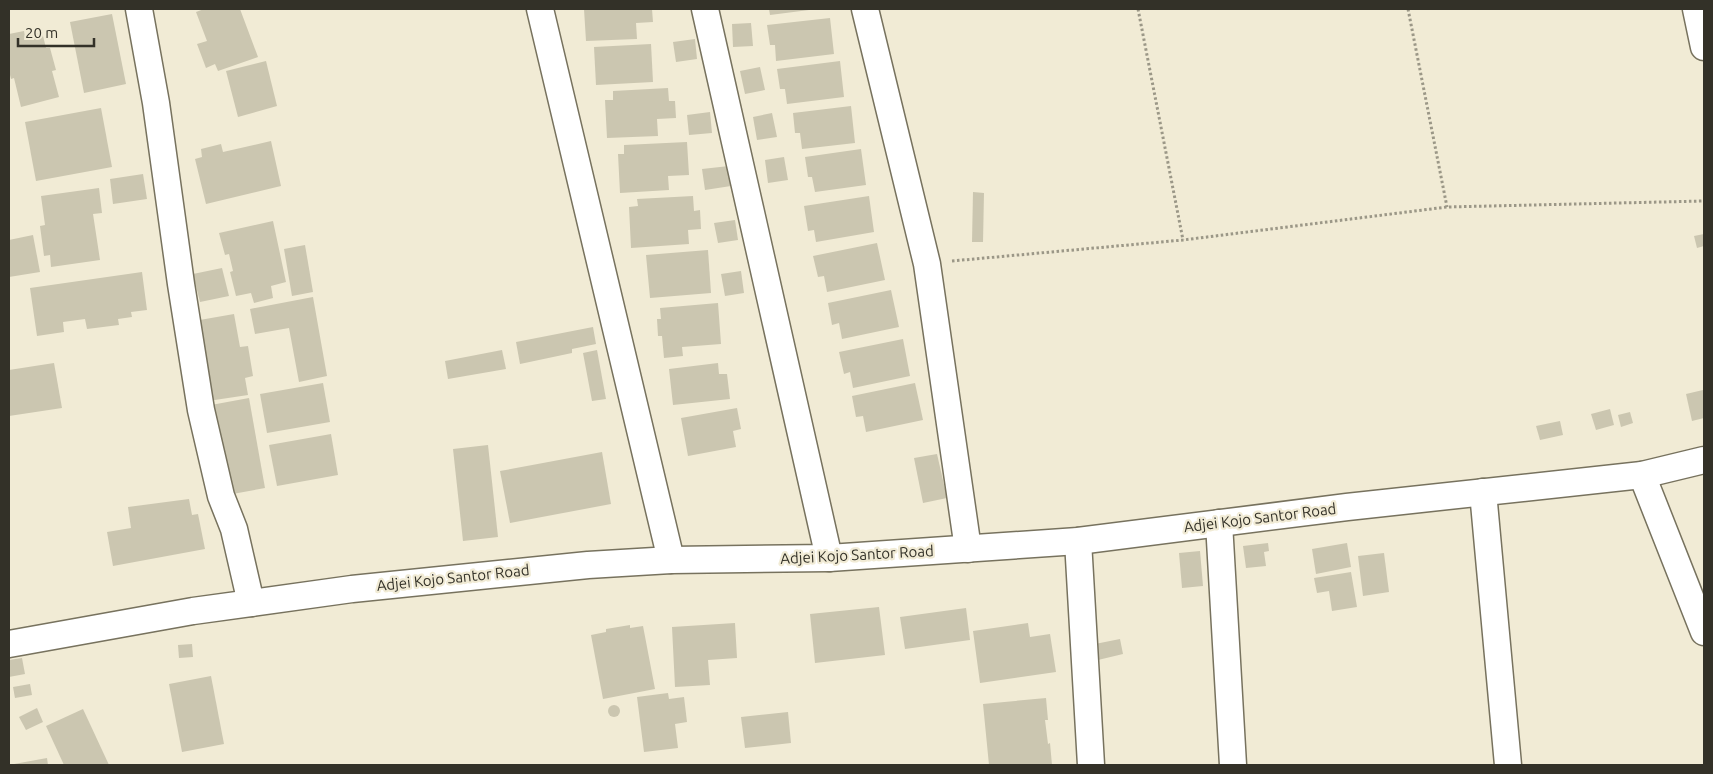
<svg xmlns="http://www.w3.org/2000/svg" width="1713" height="774" viewBox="0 0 1713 774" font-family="Ubuntu,sans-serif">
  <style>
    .building { fill: #cbc6b0 }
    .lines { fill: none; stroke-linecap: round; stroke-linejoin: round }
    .street-casing { stroke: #77725e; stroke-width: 29 }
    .path { stroke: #9b9787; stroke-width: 3; stroke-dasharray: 2.5 2.5; stroke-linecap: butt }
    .street { stroke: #fff; stroke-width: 26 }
    .labels { text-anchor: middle; stroke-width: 4.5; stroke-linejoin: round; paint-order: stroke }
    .street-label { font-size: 15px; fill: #333128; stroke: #f1ebd5 }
  </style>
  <rect width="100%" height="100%" fill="#f1ebd5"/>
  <g class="building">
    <polygon points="204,9 240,9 258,57 218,71 215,64 206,68 197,44 207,41 196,12"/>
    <polygon points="584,9 652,9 653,22 636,23 637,39 586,41"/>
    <polygon points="769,9 808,9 809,10 770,15"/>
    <polygon points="112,14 126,84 84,93 70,22"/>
    <polygon points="830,18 834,54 776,61 775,45 770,45 767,25"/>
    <polygon points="751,23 753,46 733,47 732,24"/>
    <polygon points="24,31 25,37 42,32 46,48 50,48 56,70 52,71 59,97 21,107 14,78 11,79 9,71 9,34"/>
    <polygon points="695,39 697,59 676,62 673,42"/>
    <polygon points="651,44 653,82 596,85 594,47"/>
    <polygon points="266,61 277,106 238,117 226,71"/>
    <polygon points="840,61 844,97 787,104 785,89 780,89 777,69"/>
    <polygon points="760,67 765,90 745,94 740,71"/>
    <polygon points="668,88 669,101 675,101 676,118 657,119 658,136 607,138 605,100 613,100 613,91"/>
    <polygon points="851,106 855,143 802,149 800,133 795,133 793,113"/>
    <polygon points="101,108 112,167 36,181 25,122"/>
    <polygon points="710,112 712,133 689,135 687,115"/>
    <polygon points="772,113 777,137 757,140 753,117"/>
    <polygon points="271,141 281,186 206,204 195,159 202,157 201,149 221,144 223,152"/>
    <polygon points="687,142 689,175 668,176 669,190 620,193 618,154 624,154 624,145"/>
    <polygon points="861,149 866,185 815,192 812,177 808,177 805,157"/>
    <polygon points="784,157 788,180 768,183 765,160"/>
    <polygon points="729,166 731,186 705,190 702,169"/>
    <polygon points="143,174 147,199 113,204 110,179"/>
    <polygon points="99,188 102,213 93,214 100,260 51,267 50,255 44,256 40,226 45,225 41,196"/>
    <polygon points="973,192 984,193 983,242 972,242"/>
    <polygon points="693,196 694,211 700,210 701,229 688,230 689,244 631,248 629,207 638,206 637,199"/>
    <polygon points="869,196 874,232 816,242 814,230 808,231 804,206"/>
    <polygon points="735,220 738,240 718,243 714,223"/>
    <polygon points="273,221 286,282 271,286 273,298 254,303 251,293 236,296 230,272 233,271 229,254 225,255 219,233"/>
    <polygon points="1704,234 1704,246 1697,248 1694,236"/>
    <polygon points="33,235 40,272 9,277 9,240"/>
    <polygon points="877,243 885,280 827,292 824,276 818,277 813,256"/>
    <polygon points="305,245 313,292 292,296 284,249"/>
    <polygon points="708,250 711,293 650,298 646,255"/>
    <polygon points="222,268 229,296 200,302 193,274"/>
    <polygon points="741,271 744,293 725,296 721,274"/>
    <polygon points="142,272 147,310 131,312 132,317 118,319 119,325 87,329 85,319 63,322 64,332 37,336 30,288"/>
    <polygon points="891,290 899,327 842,339 839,323 832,325 828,303"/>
    <polygon points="313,297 327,376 299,382 289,328 255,334 250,309"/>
    <polygon points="718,303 721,344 682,347 683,356 664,358 662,336 658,336 657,319 661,319 660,308"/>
    <polygon points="234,314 240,347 248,346 253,376 245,378 248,395 208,401 194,321"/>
    <polygon points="593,327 596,344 572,349 572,353 520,364 516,342"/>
    <polygon points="903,339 910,376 853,388 850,372 844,374 839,352"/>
    <polygon points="502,350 506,369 448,379 445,361"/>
    <polygon points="597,350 606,399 592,401 583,353"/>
    <polygon points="54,363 62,408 9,416 9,370"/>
    <polygon points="718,363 719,374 727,374 730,399 673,405 669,369"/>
    <polygon points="323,383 330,422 267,433 260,394"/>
    <polygon points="915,383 923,420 866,432 863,416 856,417 852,396"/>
    <polygon points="1703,390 1704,418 1692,421 1686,394"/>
    <polygon points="249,398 265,488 227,495 211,405"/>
    <polygon points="737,408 741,429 733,431 736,447 688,456 681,418"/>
    <polygon points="1610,409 1614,425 1596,430 1591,414"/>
    <polygon points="1630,412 1633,423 1621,427 1618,415"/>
    <polygon points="1560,421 1563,435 1540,440 1536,426"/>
    <polygon points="331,434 338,475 277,486 269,445"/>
    <polygon points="488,445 498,537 463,541 453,449"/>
    <polygon points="602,452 611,504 510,523 500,471"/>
    <polygon points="937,454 947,498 923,503 914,458"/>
    <polygon points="189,499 192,515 198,514 205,549 113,566 107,532 131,528 128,507"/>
    <polygon points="1268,543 1269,551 1264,552 1266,566 1246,568 1243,546"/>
    <polygon points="1347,543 1351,567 1316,574 1312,549"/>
    <polygon points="1200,551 1203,586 1182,588 1179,553"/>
    <polygon points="1384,553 1389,592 1363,596 1358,556"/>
    <polygon points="1351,572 1357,607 1332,611 1329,591 1317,593 1314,578"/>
    <polygon points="879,607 885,655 815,663 810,614"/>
    <polygon points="966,608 970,640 905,649 900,617"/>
    <polygon points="735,623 737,658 708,660 710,685 675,687 672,627"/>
    <polygon points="1028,623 1030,637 1050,634 1056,672 980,683 973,631"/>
    <polygon points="630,625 630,628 643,626 655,689 603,699 591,635 606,632 606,629"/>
    <polygon points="1120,639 1123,654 1098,660 1095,644"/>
    <polygon points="192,644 193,657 179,658 178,645"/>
    <polygon points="22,658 25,674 9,677 9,660"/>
    <polygon points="211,676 224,744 182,752 169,684"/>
    <polygon points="30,684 32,695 15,698 13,687"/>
    <polygon points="668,693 669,699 684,697 687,722 675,724 678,748 644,752 637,697"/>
    <polygon points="1046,698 1048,720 1045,720 1048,744 1050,743 1052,765 989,765 983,704"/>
    <circle cx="614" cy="711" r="6"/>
    <polygon points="37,708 43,722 26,730 19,717"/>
    <polygon points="83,709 109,765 64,765 46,726"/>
    <polygon points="788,712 791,743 745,748 741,717"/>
    <polygon points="47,758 48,765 14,765 14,764"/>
  </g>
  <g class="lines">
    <defs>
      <g id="street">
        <polyline points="139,9 156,103 181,284 201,410 221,496 234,529 251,603"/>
        <polyline points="540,9 671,560"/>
        <polyline points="705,9 829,558"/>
        <polyline points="865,9 927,264 968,549"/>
        <polyline points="1696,9 1704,47"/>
        <polyline points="1642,475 1704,632"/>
        <polyline points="1483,492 1508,765"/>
        <polyline points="1219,523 1233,765"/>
        <polyline points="1078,541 1091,765"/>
        <polyline points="9,644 193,611 352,589 588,565 671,560 829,558 1078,541 1347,507 1642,475 1704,460"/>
      </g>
    </defs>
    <use href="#street" class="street-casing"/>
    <g class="path">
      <polyline points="1138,9 1183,240"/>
      <polyline points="1408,9 1447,207"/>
      <polyline points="952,261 1183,240 1447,207 1704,201"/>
    </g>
    <use href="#street" class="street"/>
  </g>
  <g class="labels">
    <g class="street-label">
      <text transform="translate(1260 518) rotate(-7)" y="5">Adjei Kojo Santor Road</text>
      <text transform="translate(857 555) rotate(-3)" y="5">Adjei Kojo Santor Road</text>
      <text transform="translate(453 578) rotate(-6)" y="5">Adjei Kojo Santor Road</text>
    </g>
  </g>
  <rect width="1713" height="774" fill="none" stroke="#333128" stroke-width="20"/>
  <path d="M18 38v8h76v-8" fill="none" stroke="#333128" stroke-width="2.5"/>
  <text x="25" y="38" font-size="15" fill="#333128" stroke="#f1ebd5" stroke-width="4" paint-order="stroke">20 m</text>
</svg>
